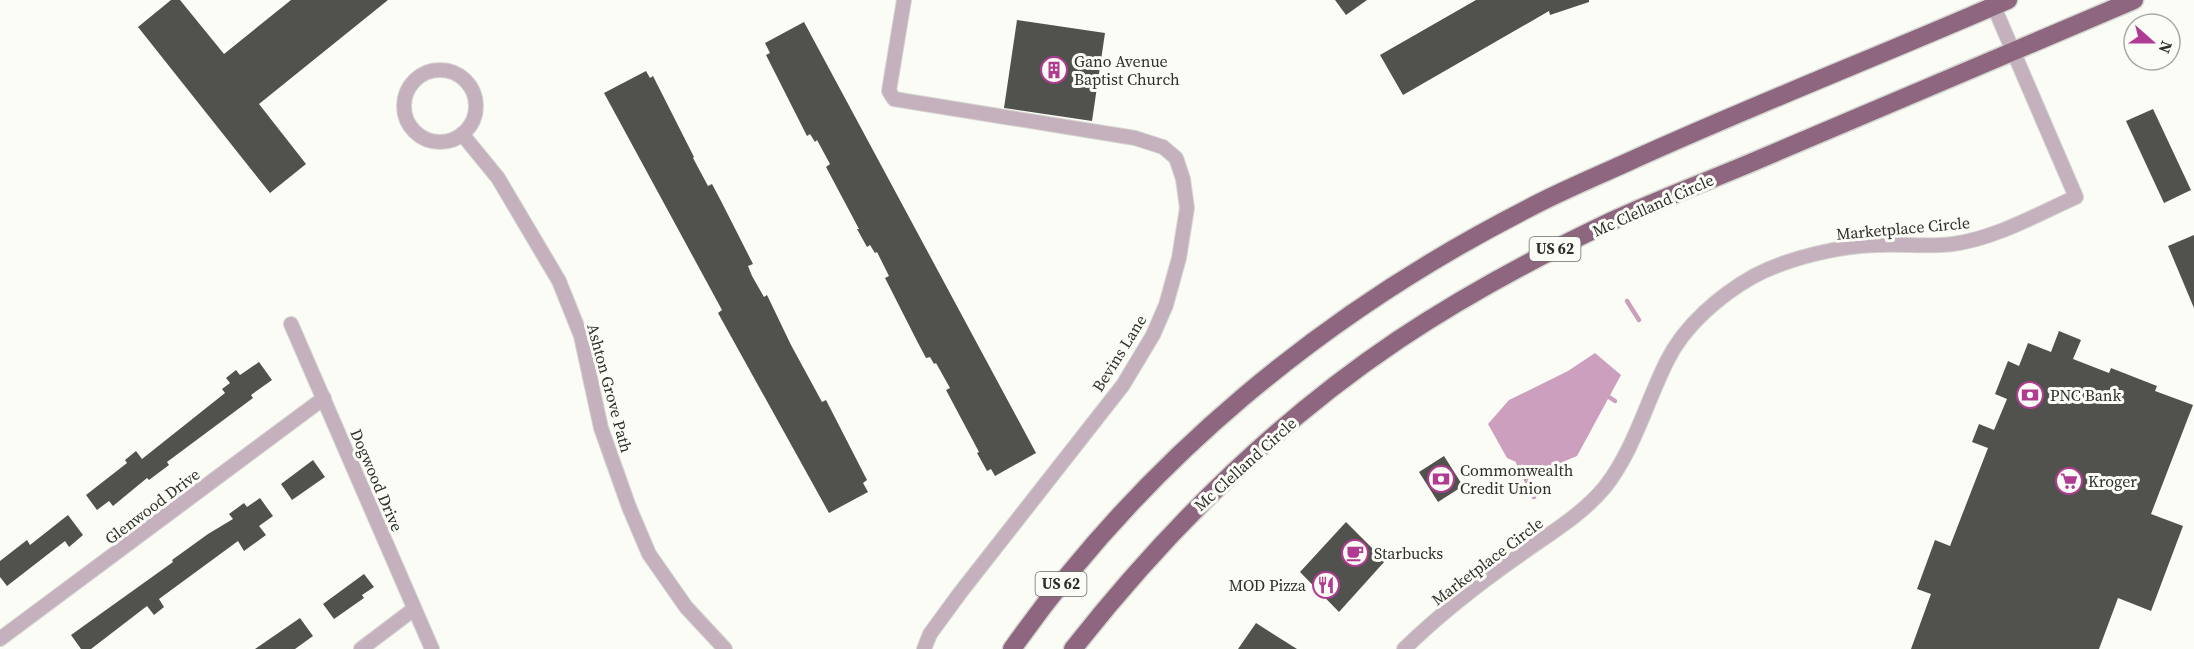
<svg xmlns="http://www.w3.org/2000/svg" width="2194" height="649" viewBox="0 0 2194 649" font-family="'Source Serif 4',serif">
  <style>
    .water { fill: #cd9fbe }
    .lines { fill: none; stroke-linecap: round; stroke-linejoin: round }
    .stream { stroke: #cd9fbe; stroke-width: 4.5 }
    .building { fill: #51524d }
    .minor-casing { stroke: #d5d7d1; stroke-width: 16 }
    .trunk-casing { stroke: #d5d7d1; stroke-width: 21 }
    .minor { stroke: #c5b0be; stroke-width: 14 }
    .trunk { stroke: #8e6680; stroke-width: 18 }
    .labels { text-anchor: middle; stroke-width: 6; stroke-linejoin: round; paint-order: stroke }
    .shield { fill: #fafcf5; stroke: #6b6c68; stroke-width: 1.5 }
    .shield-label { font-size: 15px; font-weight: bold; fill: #2e2f2c }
    .poi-label { font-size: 16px; fill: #2e2f2c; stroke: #fafcf5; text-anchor: start }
    .street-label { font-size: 16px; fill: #2e2f2c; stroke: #fafcf5 }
  </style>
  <rect width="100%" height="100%" fill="#fafcf5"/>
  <polygon class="water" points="1595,353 1621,375 1577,456 1539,472 1507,458 1488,424 1509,400 1568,371"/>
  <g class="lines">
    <g class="stream">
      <polyline points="1627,301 1639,320"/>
      <polyline points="1606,395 1615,401"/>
      <polyline points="1519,459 1518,462 1534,497"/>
    </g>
  </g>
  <g class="building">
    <polygon points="171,0 180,0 224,54 291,0 388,0 259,104 306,164 270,193 138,27"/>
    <polygon points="1335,0 1367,0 1346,15"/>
    <polygon points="1476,0 1589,0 1589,2 1550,15 1549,11 1403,95 1380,55"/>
    <polygon points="1017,20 1105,33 1092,121 1004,108"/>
    <polygon points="804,22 1036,453 995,476 991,469 987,471 977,453 979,452 946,390 950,388 936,363 934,364 930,357 926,358 917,341 885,278 889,276 877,252 875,253 870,245 867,247 857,229 859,229 826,167 830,164 817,140 815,142 810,134 807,136 766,55 770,53 765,43"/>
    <polygon points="646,71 650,78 653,76 694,157 693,158 708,186 712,184 721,201 753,264 748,266 752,276 764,297 767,295 791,345 822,402 826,400 867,480 863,483 868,492 829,513 718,313 722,310 604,93"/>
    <polygon points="2153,109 2191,190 2164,203 2126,121"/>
    <polygon points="2194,235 2194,308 2168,246"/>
    <polygon points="2059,331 2081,340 2073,359 2109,373 2111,368 2157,386 2155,391 2193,405 2151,514 2183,526 2151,611 2118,598 2099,649 1911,649 1931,594 1917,589 1935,540 1950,546 1988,448 1972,442 1979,424 1994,430 2007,399 1995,394 2008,361 2019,366 2028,343 2051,352"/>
    <polygon points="259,362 272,380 251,395 253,398 167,462 169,465 149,480 147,478 113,506 109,501 97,510 86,495 127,463 125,460 136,451 142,459 225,393 222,389 230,383 226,378 236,370 240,375"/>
    <polygon points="1444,456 1463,486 1438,502 1419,472"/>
    <polygon points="313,460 325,477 292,500 281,484"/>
    <polygon points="260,498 273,516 259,526 266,535 244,551 238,541 159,599 164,607 154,615 147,606 91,649 81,649 71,635 173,562 172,560 208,534 233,519 229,514 244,503 247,507"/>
    <polygon points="68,515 83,535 69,547 65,541 7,586 0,577 0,561 27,540 30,545"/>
    <polygon points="1346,522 1385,561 1339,612 1300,572"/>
    <polygon points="364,574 374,587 362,595 364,598 334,619 323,604"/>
    <polygon points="300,618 313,636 295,649 255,649"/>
    <polygon points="1256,623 1297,649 1238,649"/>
  </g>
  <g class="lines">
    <defs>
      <g id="minor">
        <polyline points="904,0 889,91 894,99 1135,138 1163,147 1176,158 1183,179 1187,208 1179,258 1166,305 1153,335 1123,385 960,593 930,634 924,649"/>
        <circle cx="440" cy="106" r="36"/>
        <polyline points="462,134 498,178 559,281 581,336 601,428 629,507 649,554 686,607 725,649"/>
        <polyline points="291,324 432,649"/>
        <polyline points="0,639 324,398"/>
        <polyline points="361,649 414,609"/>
        <path d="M 1404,649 C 1439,615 1477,585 1517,557 C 1547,535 1581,516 1605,487 C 1634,450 1646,403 1667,361 C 1684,326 1720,295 1754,276 C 1788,258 1842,245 1881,245 C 1905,244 1930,247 1953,244 C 1996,238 2036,215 2076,197 L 1991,0"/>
      </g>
      <g id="trunk">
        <path d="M 1012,649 C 1145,460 1323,313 1529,208 C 1561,191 1595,177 1628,162 C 1753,105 1882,55 2008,0"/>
        <path d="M 1073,649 C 1166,531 1273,424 1398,340 C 1467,294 1540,255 1614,220 C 1664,197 1716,178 1767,156 C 1889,104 2012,52 2134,0"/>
      </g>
    </defs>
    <use href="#minor" class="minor-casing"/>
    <use href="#trunk" class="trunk-casing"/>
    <use href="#minor" class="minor"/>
    <use href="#trunk" class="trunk"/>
  </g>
  <defs>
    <symbol id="building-ring" viewBox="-11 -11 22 22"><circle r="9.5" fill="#fafcf5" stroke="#b03b92" stroke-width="1.5"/><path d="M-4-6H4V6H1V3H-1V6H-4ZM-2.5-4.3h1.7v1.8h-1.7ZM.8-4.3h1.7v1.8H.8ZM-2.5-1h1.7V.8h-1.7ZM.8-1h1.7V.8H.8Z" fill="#b03b92"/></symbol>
    <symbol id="bank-ring" viewBox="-11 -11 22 22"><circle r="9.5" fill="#fafcf5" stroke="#b03b92" stroke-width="1.5"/><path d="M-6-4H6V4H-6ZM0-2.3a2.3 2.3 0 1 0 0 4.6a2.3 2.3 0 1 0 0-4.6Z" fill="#b03b92"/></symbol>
    <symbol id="supermarket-ring" viewBox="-11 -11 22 22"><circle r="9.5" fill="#fafcf5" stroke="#b03b92" stroke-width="1.5"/><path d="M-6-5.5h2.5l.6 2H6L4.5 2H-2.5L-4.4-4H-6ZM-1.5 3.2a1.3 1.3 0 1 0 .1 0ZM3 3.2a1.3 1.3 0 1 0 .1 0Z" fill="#b03b92"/></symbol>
    <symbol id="cafe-ring" viewBox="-11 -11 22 22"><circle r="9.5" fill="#fafcf5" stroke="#b03b92" stroke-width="1.5"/><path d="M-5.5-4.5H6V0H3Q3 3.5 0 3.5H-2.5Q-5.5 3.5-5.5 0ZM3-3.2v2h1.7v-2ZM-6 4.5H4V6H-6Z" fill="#b03b92"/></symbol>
    <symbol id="restaurant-ring" viewBox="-11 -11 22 22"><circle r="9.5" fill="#fafcf5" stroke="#b03b92" stroke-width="1.5"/><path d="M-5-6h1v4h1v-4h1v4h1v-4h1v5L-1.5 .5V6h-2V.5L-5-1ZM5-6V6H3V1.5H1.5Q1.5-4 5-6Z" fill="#b03b92"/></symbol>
  </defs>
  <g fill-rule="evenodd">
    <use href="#building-ring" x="1039" y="55" width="30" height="30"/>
    <use href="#bank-ring" x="2015" y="380" width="30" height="30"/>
    <use href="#bank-ring" x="1426" y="464" width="30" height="30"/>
    <use href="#supermarket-ring" x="2054" y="466" width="30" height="30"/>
    <use href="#cafe-ring" x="1340" y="538" width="30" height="30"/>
    <use href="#restaurant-ring" x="1311" y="570" width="30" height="30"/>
  </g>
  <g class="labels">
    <g class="shield">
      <rect x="1529.5" y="237" width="51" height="24" rx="4.5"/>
      <rect x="1035.5" y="572" width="51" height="24" rx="4.5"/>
    </g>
    <g class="shield-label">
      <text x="1555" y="254">US 62</text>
      <text x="1061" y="589">US 62</text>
    </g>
    <g class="poi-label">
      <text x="1074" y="67">Gano Avenue<tspan x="1074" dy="18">Baptist Church</tspan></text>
      <text x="2050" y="401">PNC Bank</text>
      <text x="1460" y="476">Commonwealth<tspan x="1460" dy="18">Credit Union</tspan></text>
      <text x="2088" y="487">Kroger</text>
      <text x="1374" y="559">Starbucks</text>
      <text x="1306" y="591" text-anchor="end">MOD Pizza</text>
    </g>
    <g class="street-label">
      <text transform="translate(1653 205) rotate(-24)" y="6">Mc Clelland Circle</text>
      <text transform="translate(1903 228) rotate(-5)" y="6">Marketplace Circle</text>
      <text transform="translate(1119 353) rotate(-58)" y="6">Bevins Lane</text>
      <text transform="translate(610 388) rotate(75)" y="6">Ashton Grove Path</text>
      <text transform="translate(1245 464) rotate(-42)" y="6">Mc Clelland Circle</text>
      <text transform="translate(377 480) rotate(67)" y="6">Dogwood Drive</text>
      <text transform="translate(152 506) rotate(-37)" y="6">Glenwood Drive</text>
      <text transform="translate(1487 561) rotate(-37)" y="6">Marketplace Circle</text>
    </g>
  </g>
  <g transform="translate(2152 42) rotate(111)"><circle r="28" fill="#fafcf5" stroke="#a8aaa5" stroke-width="1.5"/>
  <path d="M0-4.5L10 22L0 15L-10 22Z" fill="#b03b92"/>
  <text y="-9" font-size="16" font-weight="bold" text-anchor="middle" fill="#2e2f2c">N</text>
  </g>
</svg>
